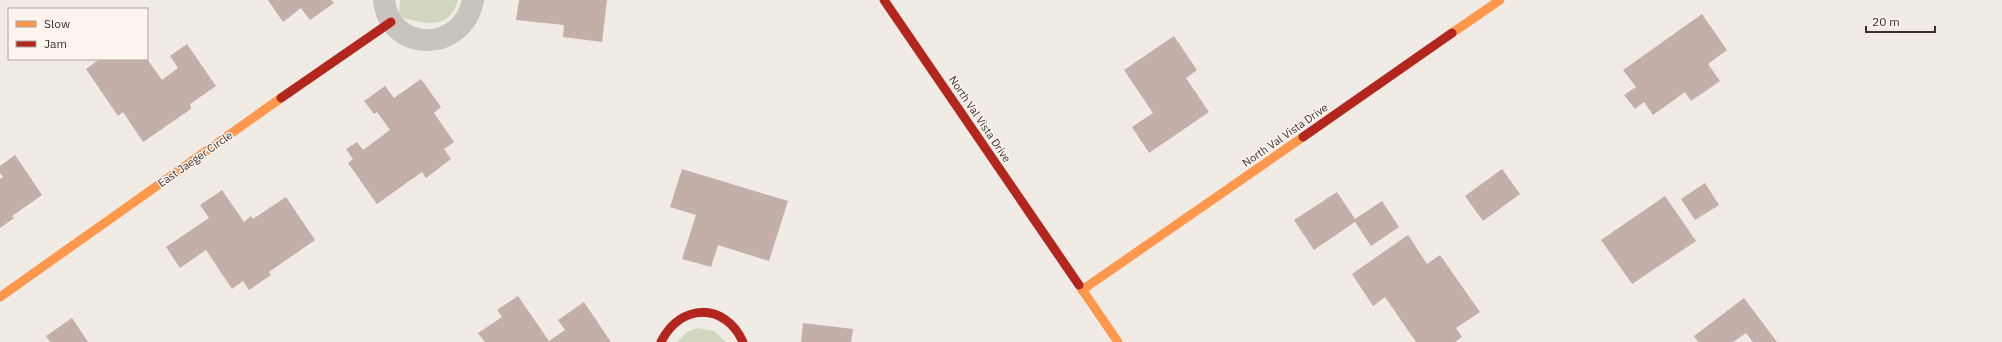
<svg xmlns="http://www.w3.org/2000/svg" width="2002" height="342" viewBox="0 0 2002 342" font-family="'IBM Plex Sans',sans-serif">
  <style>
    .green { fill: #d1d6bf }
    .building { fill: #c3afa7 }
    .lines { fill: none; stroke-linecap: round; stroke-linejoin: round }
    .street { stroke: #c9c3be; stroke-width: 22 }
    .slow { stroke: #ff974d; stroke-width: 9 }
    .jam { stroke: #b3261e; stroke-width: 9 }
    .labels { text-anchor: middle; stroke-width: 3; stroke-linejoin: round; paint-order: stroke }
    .street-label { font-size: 11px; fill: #3b302b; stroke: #fbf5ee }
  </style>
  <rect width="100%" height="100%" fill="#f0ebe5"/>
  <g class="green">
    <path d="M 400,0 L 458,0 C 449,30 427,24 403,18 L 399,14 Z"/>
    <polygon points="698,328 714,331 726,342 677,342 687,332"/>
  </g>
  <g class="building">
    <polygon points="268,0 331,0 334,3 310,20 301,8 283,22"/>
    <polygon points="519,0 607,0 602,42 563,37 564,25 516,20"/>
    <polygon points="1702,14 1727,50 1708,64 1720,81 1691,101 1685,92 1653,115 1644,102 1635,109 1624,95 1636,87 1623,70"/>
    <polygon points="1174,36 1197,70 1186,78 1209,112 1149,153 1132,127 1153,113 1124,70"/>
    <polygon points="187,44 216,86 190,104 191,109 143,142 123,112 118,116 86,69 100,59 147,59 162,80 178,68 170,56"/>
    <polygon points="421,79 441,107 434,113 454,142 444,149 451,159 426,178 422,172 377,204 348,163 353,159 346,149 357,142 363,150 390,130 377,112 374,114 364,101 385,86 394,98"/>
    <polygon points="15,155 42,195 12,216 14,218 0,228 0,179 3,177 0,173 0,166"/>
    <polygon points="682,169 788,201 769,261 718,245 711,267 682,259 696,215 670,207"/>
    <polygon points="1502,169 1520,194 1483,221 1465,196"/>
    <polygon points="1705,183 1719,205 1695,220 1681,199"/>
    <polygon points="222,190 244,222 251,216 253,219 286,197 315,240 269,272 271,275 249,290 243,281 232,289 206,250 180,268 166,247 209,218 200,205"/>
    <polygon points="1337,192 1355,219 1382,201 1399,227 1371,246 1355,222 1314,250 1294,220"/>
    <polygon points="1665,196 1696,241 1632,284 1601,240"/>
    <polygon points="1408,235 1427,264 1440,255 1480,312 1456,328 1462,337 1455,342 1416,342 1385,297 1373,306 1352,274"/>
    <polygon points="518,296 549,341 565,330 558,320 584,302 611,342 485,342 478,333 502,317 497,310"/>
    <polygon points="1744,298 1777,342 1753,342 1746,333 1733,342 1698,342 1694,336"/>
    <polygon points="72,318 88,342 50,342 46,336"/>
    <polygon points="803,323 853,329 851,342 801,342"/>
  </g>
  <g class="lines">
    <path class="street" d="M 384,0 C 390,54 463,53 473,0"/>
    <g class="slow">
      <polyline points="1452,33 1500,0"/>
      <polyline points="1079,285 1118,342"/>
      <polyline points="1082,290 1303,137"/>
      <polyline points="0,297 281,98"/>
    </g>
    <g class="jam">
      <polyline points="884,0 1079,285"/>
      <polyline points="281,98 391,22"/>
      <polyline points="1303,137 1452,33"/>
      <path d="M 661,342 C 680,303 725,302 743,342"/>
    </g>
  </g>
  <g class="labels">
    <g class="street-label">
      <text transform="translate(980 119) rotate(56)" y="4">North Val Vista Drive</text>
      <text transform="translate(1285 135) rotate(-35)" y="4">North Val Vista Drive</text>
      <text transform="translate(195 159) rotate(-35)" y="4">East Jaeger Circle</text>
    </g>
  </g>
  <rect x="8" y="8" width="140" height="52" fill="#fbf5ee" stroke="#aea6a0"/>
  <rect x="16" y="21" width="20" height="6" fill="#ff974d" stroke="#aea6a0"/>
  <text x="44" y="28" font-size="12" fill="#3b302b">Slow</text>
  <rect x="16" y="41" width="20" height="6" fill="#b3261e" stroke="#aea6a0"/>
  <text x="44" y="48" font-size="12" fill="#3b302b">Jam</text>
  <path d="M1866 26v6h69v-6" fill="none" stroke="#3b302b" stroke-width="2"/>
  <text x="1872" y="26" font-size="12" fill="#3b302b" stroke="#fbf5ee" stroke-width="3" paint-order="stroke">20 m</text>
</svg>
